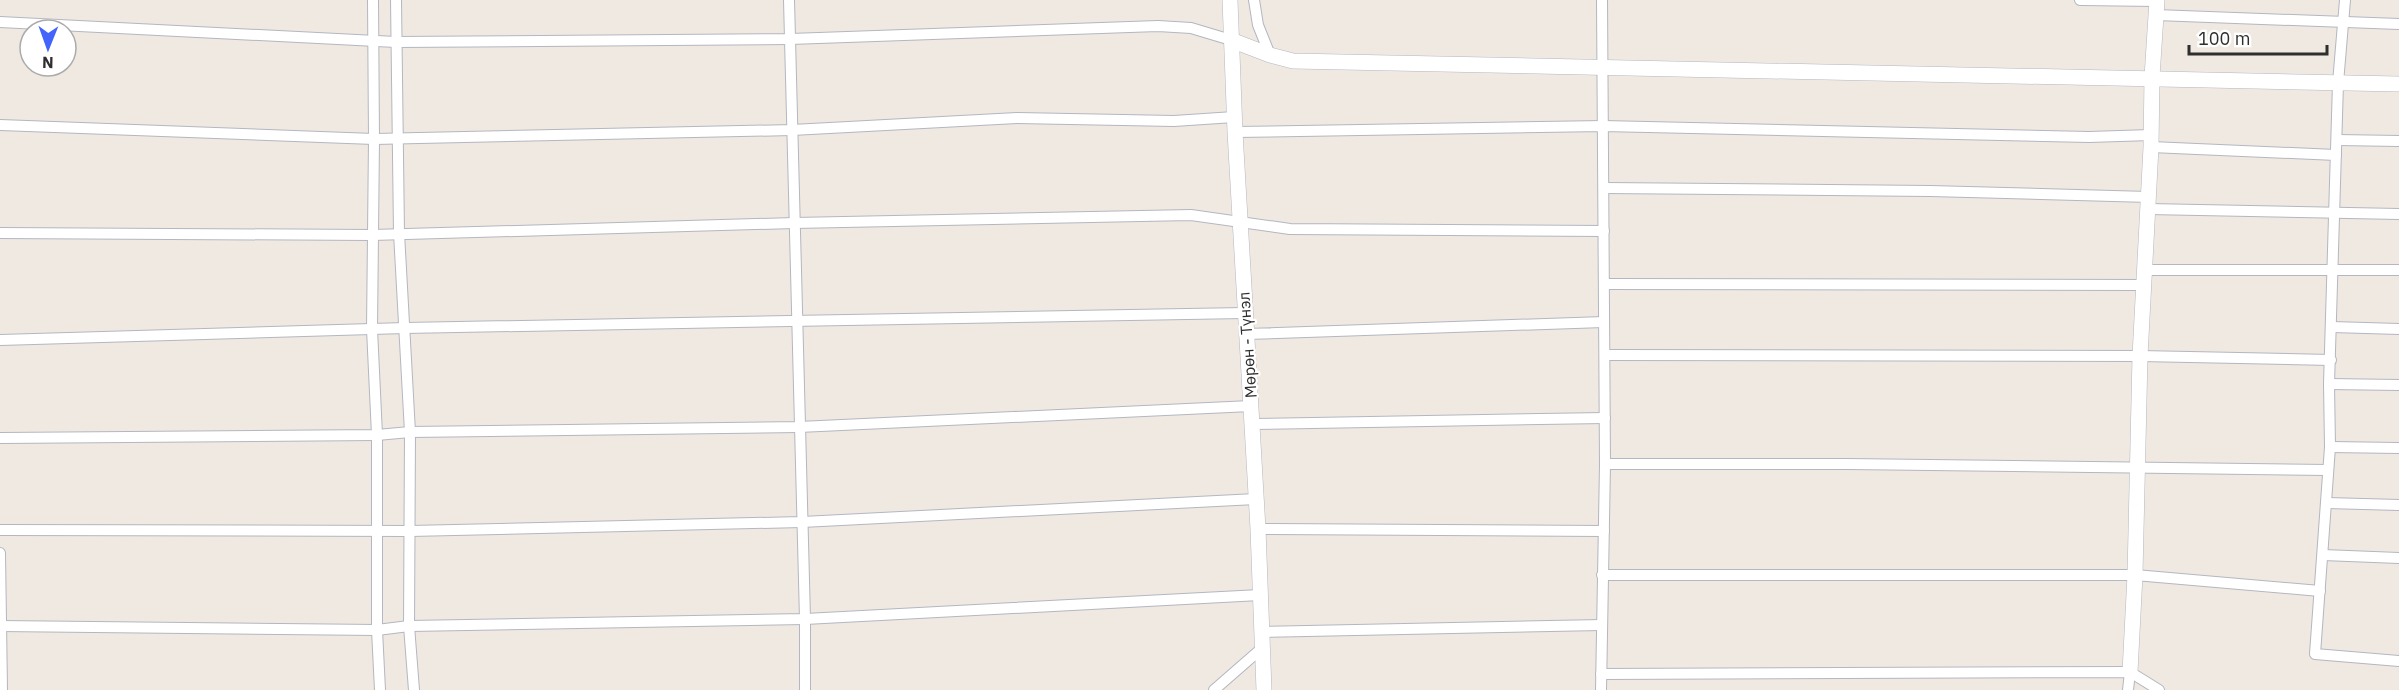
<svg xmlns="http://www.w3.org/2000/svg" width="2399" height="690" viewBox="0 0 2399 690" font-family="'IBM Plex Sans',sans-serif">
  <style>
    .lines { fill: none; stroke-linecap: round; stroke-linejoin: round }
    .street-casing { stroke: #b4b7c1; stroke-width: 12 }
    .secondary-casing { stroke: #b4b7c1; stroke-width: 16 }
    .street { stroke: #fff; stroke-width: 10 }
    .secondary { stroke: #fff; stroke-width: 15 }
    .labels { text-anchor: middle; stroke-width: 4.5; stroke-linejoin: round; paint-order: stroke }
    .street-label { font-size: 16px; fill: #2e2e2e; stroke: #fff }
  </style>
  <rect width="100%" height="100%" fill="#efe9e1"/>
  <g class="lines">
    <defs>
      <g id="street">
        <polyline points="373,0 374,139 372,329 377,435 377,630 380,690"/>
        <polyline points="396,0 399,233 410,432 409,626 414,690"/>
        <polyline points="789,0 805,619 805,690"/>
        <polyline points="1254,0 1258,25 1270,55"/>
        <polyline points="2080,0 2157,1"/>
        <polyline points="2345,0 2338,83 2329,384 2330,447 2315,654 2399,661"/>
        <polyline points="2156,15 2399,24"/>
        <polyline points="0,22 396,42 790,39 1158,26 1191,28 1231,40"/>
        <polyline points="0,125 374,139 792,130 1017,118 1174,121 1234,117"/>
        <polyline points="1235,132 1603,126 2089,137 2151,135"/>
        <polyline points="2337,140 2399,141"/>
        <polyline points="2151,147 2336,155"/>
        <polyline points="1604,188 1930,191 2149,197"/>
        <polyline points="2148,209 2399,214"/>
        <polyline points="0,233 372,235 794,223 1191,215 1290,229 1604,231"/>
        <polyline points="2145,270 2399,270"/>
        <polyline points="1604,284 2144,285"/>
        <polyline points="2332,327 2399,329"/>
        <polyline points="1246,334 1604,322"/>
        <polyline points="0,340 405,328 1244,313"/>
        <polyline points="1605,355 2140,356 2331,360"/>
        <polyline points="2329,384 2399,385"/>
        <polyline points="1251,424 1605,418"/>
        <polyline points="0,438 377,435 410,432 799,427 1251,406"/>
        <polyline points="2330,447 2399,448"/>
        <polyline points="1605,464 1847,464 2328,470"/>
        <polyline points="2327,503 2399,505"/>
        <polyline points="1258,529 1604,531"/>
        <polyline points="0,530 410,531 802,522 1256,499"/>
        <polyline points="0,553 2,690"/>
        <polyline points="2323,555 2399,558"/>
        <polyline points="1602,575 2135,575 2320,591"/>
        <polyline points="0,626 377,630 409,626 805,619 1260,595"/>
        <polyline points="1261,632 1602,625"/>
        <polyline points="1601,674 2130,672 2159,690"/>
        <polyline points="1214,690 1261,649"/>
        <polyline points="1601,690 1605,464 1602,0"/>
        <polyline points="2128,690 2130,672"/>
      </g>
      <g id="secondary">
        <polyline points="1230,0 1235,132 1258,529 1264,690"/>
        <polyline points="1231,40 1270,55 1293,61 2399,84"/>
        <polyline points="2130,672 2135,575 2140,356 2151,147 2152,77 2157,0"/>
      </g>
    </defs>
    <use href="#street" class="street-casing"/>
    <use href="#secondary" class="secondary-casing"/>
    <use href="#street" class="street"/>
    <use href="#secondary" class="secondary"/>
  </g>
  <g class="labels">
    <g class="street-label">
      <text transform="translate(1247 345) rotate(-94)" y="6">Мөрөн - Түнэл</text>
    </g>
  </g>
  <g transform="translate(48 48) rotate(181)"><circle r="28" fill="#ffffff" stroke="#ababab" stroke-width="1.5"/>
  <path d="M0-4.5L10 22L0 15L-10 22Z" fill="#4264fb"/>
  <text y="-9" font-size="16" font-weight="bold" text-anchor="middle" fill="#2e2e2e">N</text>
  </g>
  <path d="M2189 45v9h138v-9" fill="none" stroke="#2e2e2e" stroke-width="3"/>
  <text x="2198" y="45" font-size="18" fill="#2e2e2e" stroke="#ffffff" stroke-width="4.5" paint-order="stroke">100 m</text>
</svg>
